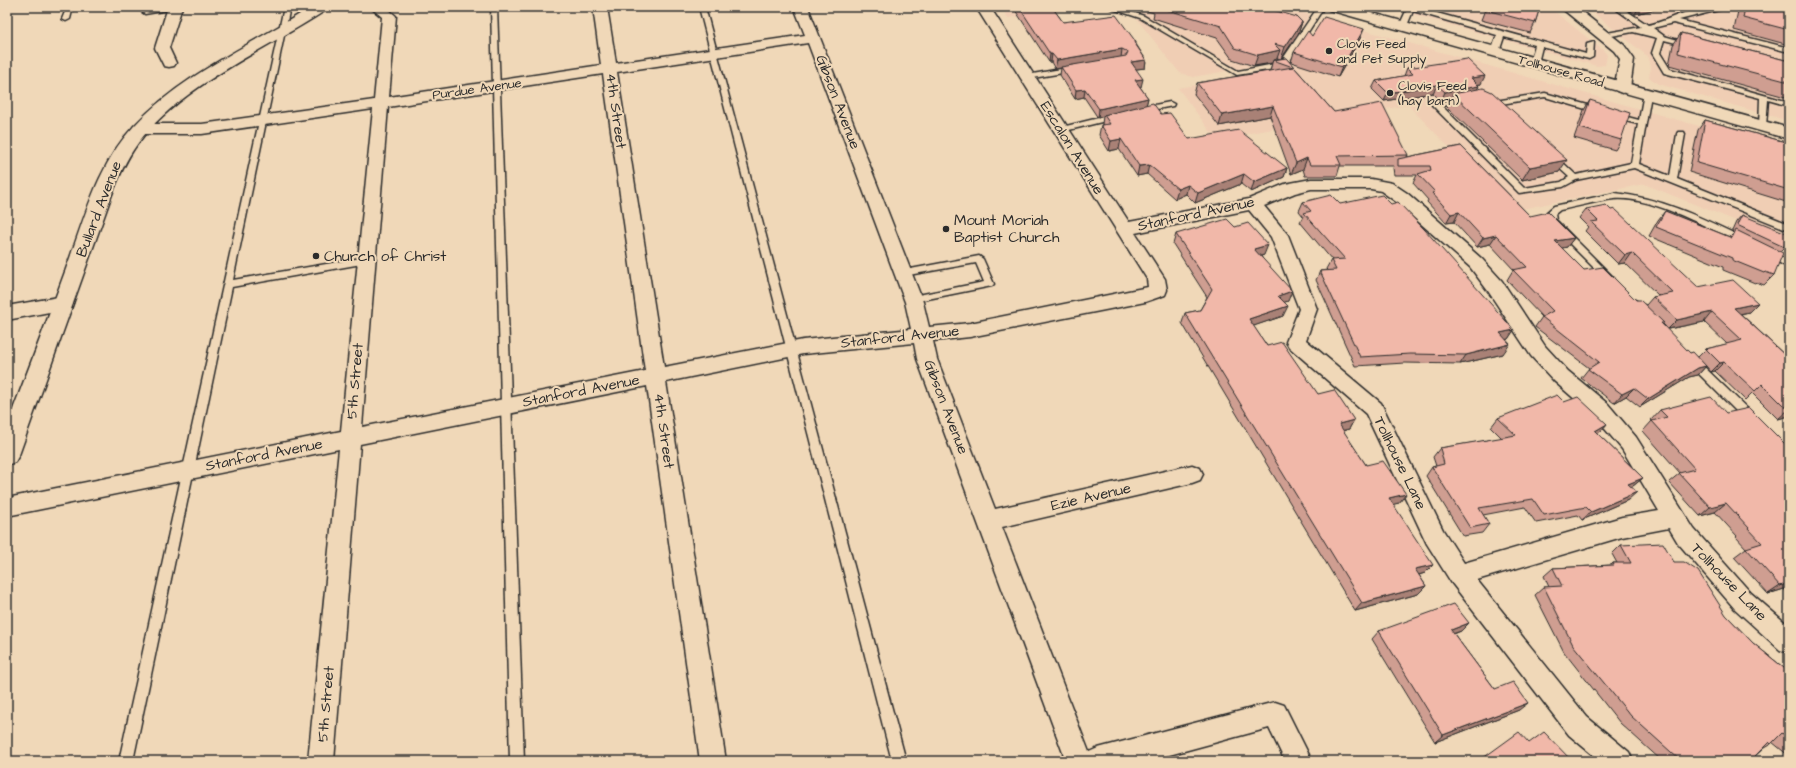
<svg xmlns="http://www.w3.org/2000/svg" width="1796" height="768" viewBox="0 0 1796 768" font-family="'Architects Daughter',sans-serif">
<rect width="100%" height="100%" fill="#f0d8b8"/>
<filter id="ink" filterUnits="userSpaceOnUse"><feTurbulence type="fractalNoise" baseFrequency=".025" numOctaves="2"/><feDisplacementMap in="SourceGraphic" scale="8" xChannelSelector="R" yChannelSelector="G"/><feConvolveMatrix kernelMatrix="1 2 1 2 8 2 1 2 1" color-interpolation-filters="sRGB"/></filter>
<g filter="url(#ink)">
<!-- built -->
<g fill="#f0ceb4">
<path d="M1001,7H1079L1008,18Z"/>
<path d="M1119,7H1284L1310,15L1279,62L1193,77L1180,73L1132,13L1135,12Z"/>
<path d="M1386,7H1549L1605,52L1607,55L1605,65L1597,66Z"/>
<path d="M1586,7H1789V121L1658,84L1649,77L1651,68L1650,62L1646,55Z"/>
<path d="M1322,18L1789,152V242L1644,184L1511,211L1408,105L1216,139L1178,88L1290,69Z"/>
</g>
<g fill="none" stroke-linecap="round" stroke-linejoin="round">
<!-- lane casing -->
<g stroke="#2b2b2b" stroke-width="3">
<g id="lane">
<path d="M67,7H73L70,19L66,21L62,19Z"/>
<path d="M143,7H149V9L177,7L174,9L145,14L142,12Z"/>
<path d="M284,7H290L233,280L367,257L371,260L367,263L232,287L133,761H119Z"/>
<path d="M491,7H497L524,761H510Z"/>
<path d="M699,7H705L906,761H892Z"/>
<path d="M1107,7H1117L1144,16L1238,71L1280,63L1318,7H1324L1286,67L1237,75L1140,18Z"/>
<path d="M1408,7H1415L1586,54L1587,44L1594,42L1593,57L1589,59L1542,47L1538,63L1534,65H1531L1530,63L1535,45L1504,37L1499,52L1492,54L1491,52L1497,35L1413,11L1406,28H1400L1399,26Z"/>
<path d="M1613,7H1621L1648,25C1659,23 1667,19 1678,15C1694,9 1714,7 1731,7L1679,20L1789,48V52L1673,23L1653,28L1664,36L1692,44L1688,46L1664,40L1660,53L1670,69L1789,102V106L1768,100L1766,126L1765,128H1759L1760,98L1664,73L1652,53L1657,38L1633,32L1601,38V34L1641,27Z"/>
<path d="M1072,67L1076,69L1075,71L1027,79L1023,77L1027,75Z"/>
<path d="M1545,93L1602,109L1603,111L1599,113L1545,97L1501,104L1503,107L1499,109L1491,103L1495,101Z"/>
<path d="M1644,93H1650L1651,95L1639,164L1670,176L1677,134L1678,132H1684L1685,134L1677,179L1789,224V230L1634,168L1576,180L1563,187L1519,193L1432,105L1436,103L1465,98V102L1442,106L1524,188L1561,182L1569,177L1549,159L1548,157L1552,154L1555,155L1576,175L1631,163L1638,124L1613,118L1612,116L1616,114L1639,120Z"/>
<path d="M1170,102L1174,104L1173,106L1142,112L1138,110L1139,108Z"/>
<path d="M1115,114L1119,116L1118,118L1061,132L1057,130L1058,128Z"/>
<path d="M1615,193C1665,199 1702,218 1746,239L1747,241L1746,243H1740C1709,228 1648,195 1614,199C1596,201 1577,207 1560,210L1555,214L1556,220L1613,277L1611,279H1605L1549,223L1546,213L1554,206Z"/>
<path d="M1768,250L1789,261V268L1765,255L1764,253L1765,251Z"/>
<path d="M979,256L983,259L994,284L992,286L913,302L910,301L908,299L913,296L984,282L976,263L903,276L898,273L900,271Z"/>
<path d="M1693,358L1696,359L1754,415L1755,418L1754,421H1746L1690,365L1688,362Z"/>
</g>
</g>
<!-- street casing -->
<g stroke="#2b2b2b" stroke-width="3">
<g id="street">
<path d="M168,7H182L169,48L176,63L174,66L169,67L164,66L155,48Z"/>
<path d="M370,7H386L396,16L389,97L601,65L593,7H607L616,63L805,35L794,7H808L923,302L929,327L970,323L1148,287L1147,279L976,7H990L1129,222L1249,199L1285,184L1311,179H1371L1392,183L1407,193L1482,259L1502,281L1545,346L1568,371L1608,404L1636,437L1694,529L1751,593L1789,626V653L1780,650L1735,609L1678,543L1669,528L1622,537L1477,580L1587,717L1629,752L1633,761H1600L1569,735L1451,582L1427,544L1366,414L1289,347L1286,342L1299,309L1271,237L1249,210L1135,233L1165,279L1167,290L1165,295L1145,302L970,337L933,341L937,359L995,509L1192,465L1200,468L1203,474L1200,480L1192,483L1002,527L1089,752L1098,748L1275,702L1284,705L1312,761H1285L1269,728L1147,761H1066L917,359L914,343L803,354L666,382L726,761H700L647,386L360,444L334,761H308L339,449L7,516V498L341,431L373,109L202,134H140L134,132L132,129L134,126L140,124H202L374,100L382,17ZM808,43L905,302L911,329L803,340L664,367L617,72ZM603,74L645,371L362,427L388,107ZM1311,189H1371L1381,191L1395,201L1470,267L1488,291L1531,356L1554,381L1594,416L1622,449L1659,511L1622,517L1464,563L1443,530L1381,403L1306,340L1317,309L1288,235L1264,206L1295,193Z"/>
<path d="M1560,7H1576L1624,45L1634,59L1630,88L1627,91L1622,93L1617,91L1614,88L1620,59L1614,51Z"/>
<path d="M64,296L71,298L73,303L71,308L7,320V306Z"/>
</g>
</g>
<!-- secondary casing -->
<g stroke="#2b2b2b" stroke-width="3">
<g id="secondary">
<path d="M311,7H329L326,10C267,49 181,85 138,143C126,159 118,178 111,197L19,455L15,462L7,465V425C27,373 47,321 66,269C84,220 98,163 135,125C184,73 252,45 311,7Z"/>
<path d="M1326,7H1351L1789,128V139L1329,10Z"/>
</g>
</g>
<!-- lane -->
<use href="#lane" fill="#f0d8b8" fill-rule="evenodd"/>
<!-- street -->
<use href="#street" fill="#f0d8b8" fill-rule="evenodd"/>
<!-- secondary -->
<use href="#secondary" fill="#f0d8b8" fill-rule="evenodd"/>
</g>
<!-- wall -->
<g fill="#cf9e91" stroke="#2b2b2b" fill-rule="evenodd">
<path d="M1013,7H1052L1063,22L1136,42V44L1146,60L1145,68L1136,69L1141,87H1140L1148,98L1146,105L1161,114L1189,139L1287,168L1284,177L1251,192L1241,184L1195,203L1186,194L1175,199L1147,174L1137,176L1119,149L1109,151L1099,135L1101,125H1103L1102,124L1103,116L1098,118L1084,97L1075,99L1060,75L1061,68L1055,69L1051,62H1049Z"/>
<path d="M1133,7H1263L1302,22L1298,34L1281,59L1277,58V60L1286,58L1334,112L1408,155L1407,157L1461,146L1530,216L1574,238L1567,247L1562,248L1584,270L1646,305L1653,297L1659,296L1625,263L1618,264L1585,231L1588,227L1579,218L1586,209L1698,287L1749,312L1741,314L1789,359V416L1778,419L1752,393L1745,400L1715,371L1711,372L1706,366L1698,375L1689,377L1640,407L1626,396L1614,403L1581,378L1589,368L1535,327L1542,317L1507,280L1513,270H1514L1490,244L1477,247L1454,222L1446,223L1427,202L1428,200L1413,183L1417,175H1394L1393,168L1394,166H1340L1337,176H1305L1303,169L1291,174L1270,116L1219,126L1194,94L1197,83L1270,71L1272,63L1254,66L1232,59L1217,38L1153,18L1154,13ZM1704,322L1727,344L1706,349L1698,357L1690,353L1662,325L1663,324L1668,329Z"/>
<path d="M1486,7H1540L1535,23L1530,33L1481,20Z"/>
<path d="M1625,7H1665L1635,14Z"/>
<path d="M1741,7H1779L1789,10V45L1734,30L1738,11Z"/>
<path d="M1681,33L1789,61V98L1669,65L1673,45Z"/>
<path d="M1312,36L1360,39L1338,77L1291,62L1294,52Z"/>
<path d="M1407,68L1481,84H1478L1477,89L1559,172L1522,180L1447,107L1451,99L1441,101L1433,93L1384,101L1372,89L1376,81L1404,76Z"/>
<path d="M1590,100L1621,140L1615,150L1574,138L1584,110Z"/>
<path d="M1705,120L1789,143V198L1786,202L1689,172L1698,130Z"/>
<path d="M1303,202L1340,204L1514,330L1508,339L1506,340L1503,354L1460,364L1405,363L1355,366L1316,280L1320,271L1327,270L1326,269L1331,260H1332L1300,222L1303,216L1299,211Z"/>
<path d="M1665,211L1730,237L1734,233L1732,231L1736,222L1742,215L1784,247L1780,251L1774,275L1764,285L1756,282L1755,283L1723,270V267L1649,236L1658,220Z"/>
<path d="M1235,227L1264,255L1261,256L1288,301L1284,302L1283,316L1253,326L1267,346L1318,394L1354,420L1349,429L1343,431L1366,465L1406,494L1399,503L1393,504L1425,573L1419,575L1426,586L1418,594L1355,611L1182,323L1185,313L1200,310L1207,297L1173,244L1176,234Z"/>
<path d="M1564,402L1607,424L1598,434L1643,478L1633,486L1632,487L1628,500L1582,520L1578,515L1536,523L1525,507L1483,515L1489,524L1482,533L1463,536L1426,476L1432,467L1436,466L1433,457L1440,448L1502,438L1491,427L1498,418Z"/>
<path d="M1660,410L1726,413L1789,448V595L1784,589L1768,594L1734,557L1746,548L1736,537L1737,536L1715,512L1700,516L1669,482L1680,473L1643,431L1652,421L1651,420Z"/>
<path d="M1621,545L1674,562L1753,643L1789,672V756L1772,742L1771,744L1764,748L1750,761H1662L1620,723L1564,652L1535,595L1544,587H1549L1544,576L1553,568L1611,565L1613,563H1617L1612,554Z"/>
<path d="M1469,623L1461,631L1454,634L1495,689L1519,710L1435,742L1372,639L1379,631Z"/>
</g>
<!-- shaded-wall -->
<g fill="#a98176" stroke="#2b2b2b">
<path d="M1639,7H1665L1635,14Z"/>
<path d="M1302,22L1298,34L1281,59L1285,47Z"/>
<path d="M1364,29L1360,39L1338,77L1342,67Z"/>
<path d="M1122,49L1121,58L1055,69L1057,60Z"/>
<path d="M1280,50L1276,61L1273,60L1272,63L1254,66L1258,55Z"/>
<path d="M1050,54H1052L1051,62H1049Z"/>
<path d="M1146,60L1145,68L1129,70L1131,62Z"/>
<path d="M1485,76L1481,84L1466,86L1471,78Z"/>
<path d="M1143,79L1141,87L1133,88L1135,80Z"/>
<path d="M1437,85L1433,93L1384,101L1388,93Z"/>
<path d="M1479,86L1475,94H1453L1451,99L1441,101L1445,92Z"/>
<path d="M1085,89L1084,97L1075,99L1076,90Z"/>
<path d="M1148,98L1146,106L1104,115L1103,116L1098,118L1099,109Z"/>
<path d="M1273,106L1270,116L1219,126L1222,115Z"/>
<path d="M1121,139L1119,149L1109,151L1111,141Z"/>
<path d="M1307,158L1303,169L1291,174L1296,163Z"/>
<path d="M1567,160L1559,172L1522,180L1530,167Z"/>
<path d="M1149,165L1147,174L1137,176L1139,166Z"/>
<path d="M1287,168L1284,177L1251,192L1254,182Z"/>
<path d="M1244,174L1241,184L1195,203L1198,193Z"/>
<path d="M1188,185L1186,194L1175,199L1178,189Z"/>
<path d="M1459,212L1454,222L1446,223L1451,214Z"/>
<path d="M1496,235L1490,244L1477,247L1483,238Z"/>
<path d="M1574,238L1567,247L1549,251L1555,241Z"/>
<path d="M1268,245L1264,255L1251,259L1254,249Z"/>
<path d="M1632,253L1625,263L1618,264L1625,255Z"/>
<path d="M1292,291L1288,301L1274,306L1278,296Z"/>
<path d="M1758,303L1749,312L1725,317L1734,308Z"/>
<path d="M1288,306L1283,316L1245,329L1249,319Z"/>
<path d="M1712,312L1704,322L1668,329L1677,320Z"/>
<path d="M1514,330L1508,339L1494,343L1500,333Z"/>
<path d="M1510,344L1503,354L1460,364L1466,355Z"/>
<path d="M1724,362L1715,371L1711,372L1720,363Z"/>
<path d="M1706,366L1698,375L1689,377L1640,407L1648,399L1698,368Z"/>
<path d="M1634,388L1626,396L1614,403L1622,394Z"/>
<path d="M1788,410H1789V416L1778,419Z"/>
<path d="M1354,420L1349,429L1333,433L1339,424Z"/>
<path d="M1607,424L1599,433L1587,440L1595,431Z"/>
<path d="M1643,478L1633,486L1619,492L1628,484Z"/>
<path d="M1637,492L1628,500L1582,520L1591,512Z"/>
<path d="M1406,494L1399,503L1383,507L1389,498Z"/>
<path d="M1726,503L1715,512L1700,516L1710,507Z"/>
<path d="M1433,565L1425,573L1408,578L1415,569Z"/>
<path d="M1789,583V586L1784,589L1768,594L1780,586Z"/>
<path d="M1426,586L1418,594L1355,611L1362,603Z"/>
<path d="M1469,623L1461,631L1444,637L1451,630Z"/>
<path d="M1528,703L1519,710L1435,742L1443,735Z"/>
</g>
<!-- building -->
<g fill="#f1b8a9" stroke="#2b2b2b">
<path d="M1019,7H1052L1063,22L1116,15L1136,42H1134L1146,60L1131,62L1143,79L1135,80L1148,98L1099,109L1085,89L1076,90L1061,67L1126,56L1128,52L1122,49L1057,60L1052,54H1050Z"/>
<path d="M1158,7H1263L1297,17L1302,22L1285,47L1274,44L1280,50L1258,55L1235,48L1221,26Z"/>
<path d="M1487,7H1540L1535,23L1486,10Z"/>
<path d="M1745,7H1779L1789,10V30L1743,18Z"/>
<path d="M1324,17L1364,29L1342,67L1294,52L1308,31L1312,36Z"/>
<path d="M1681,33L1789,61V82L1678,53Z"/>
<path d="M1286,58L1334,112L1382,103L1408,155L1337,156L1341,165H1310L1307,158L1296,163L1273,106L1222,115L1197,83L1293,67L1273,60Z"/>
<path d="M1467,59L1485,76L1471,78L1479,86L1445,92L1437,85L1388,93L1376,81L1413,74L1407,68Z"/>
<path d="M1483,88L1492,92L1567,160L1530,167L1453,94Z"/>
<path d="M1590,100L1630,113L1621,140L1580,128Z"/>
<path d="M1153,103L1161,114L1170,113L1189,139L1239,130L1287,168L1254,182L1244,174L1198,193L1188,185L1178,189L1149,165L1139,166L1121,139L1111,141L1101,125L1110,124L1104,115Z"/>
<path d="M1705,120L1789,143V190L1697,163Z"/>
<path d="M1461,146L1530,216L1548,212L1574,238L1555,241L1584,270L1603,267L1636,300H1640L1664,323H1661L1690,353L1693,352L1706,366L1698,368L1648,399L1634,388L1622,394L1588,369L1599,362L1542,317L1553,311L1513,270L1527,267L1496,235L1483,238L1459,212L1451,214L1432,193L1435,192L1418,174L1431,170L1430,166H1398V159Z"/>
<path d="M1331,195L1340,204L1382,195L1391,204L1398,202L1425,230L1514,330L1500,333L1510,344L1466,355L1410,354L1360,357L1320,271L1336,270L1331,260L1345,259L1304,213L1311,211L1303,202Z"/>
<path d="M1606,205L1611,210L1615,209L1698,287L1733,280L1758,303L1734,308L1789,359V410H1788L1762,384L1755,391L1724,362L1720,363L1706,349L1742,340L1712,312L1677,320L1653,297L1673,293L1632,253L1625,255L1591,222L1598,221L1586,209Z"/>
<path d="M1665,211L1732,238L1736,230L1783,253L1774,275L1765,272L1764,273L1732,260V258L1656,227Z"/>
<path d="M1742,215L1789,234V236L1784,247L1737,225Z"/>
<path d="M1227,219L1235,227L1248,223L1268,245L1254,249L1292,291L1278,296L1288,306L1249,319L1267,346L1282,342L1318,394L1334,390L1354,420L1339,424L1366,465L1383,461L1406,494L1389,498L1433,565L1415,569L1426,586L1362,603L1185,313L1200,310L1212,289L1176,234Z"/>
<path d="M1557,395L1564,402L1578,397L1607,424L1595,431L1643,478L1628,484L1637,492L1591,512L1586,507L1544,515L1533,499L1479,508L1489,524L1470,528L1432,467L1444,464L1440,448L1516,435L1498,418Z"/>
<path d="M1711,397L1726,413L1749,408L1789,448V583L1780,586L1746,548L1762,543L1748,528H1749L1726,503L1710,507L1679,473L1695,469L1652,421L1667,417L1660,410Z"/>
<path d="M1663,543L1674,562H1684L1698,571L1726,615L1753,643L1789,672V739L1782,733L1771,744L1769,742L1750,761H1681L1631,716L1573,645L1544,587L1562,586L1553,568L1614,565L1613,563H1631L1621,545Z"/>
<path d="M1454,604L1469,623L1451,630L1495,689L1513,682L1528,703L1443,735L1379,631Z"/>
<path d="M1519,732L1529,743L1544,732L1572,761H1479Z"/>
</g>
</g>
<!-- markers -->
<g fill="#2b2b2b" stroke="#f0d8b8" stroke-width="1.5">
<circle cx="1329" cy="51" r="4"/>
<circle cx="1390" cy="93" r="4"/>
<circle cx="946" cy="229" r="4"/>
<circle cx="316" cy="256" r="4"/>
</g>
<g text-anchor="middle" dominant-baseline="central" stroke-width="4" stroke-linejoin="round" paint-order="stroke">
<!-- far-poi labels -->
<g font-size="13" fill="#2b2b2b" stroke="#f0d8b8" text-anchor="start">
<text x="1337" y="44">Clovis Feed<tspan x="1337" dy="15">and Pet Supply</tspan></text>
<text x="1398" y="86">Clovis Feed<tspan x="1398" dy="15">(hay barn)</tspan></text>
</g>
<!-- far-street labels -->
<g font-size="13" fill="#2b2b2b" stroke="#f0d8b8">
<text transform="translate(1561 71) rotate(16)">Tollhouse Road</text>
<text transform="translate(477 89) rotate(-8)">Purdue Avenue</text>
</g>
<!-- street labels -->
<g font-size="15" fill="#2b2b2b" stroke="#f0d8b8">
<text transform="translate(838 102) rotate(69)">Gibson Avenue</text>
<text transform="translate(616 111) rotate(82)">4th Street</text>
<text transform="translate(1072 148) rotate(58)">Escalon Avenue</text>
<text transform="translate(99 209) rotate(-69)">Bullard Avenue</text>
<text transform="translate(1196 214) rotate(-12)">Stanford Avenue</text>
<text transform="translate(900 337) rotate(-6)">Stanford Avenue</text>
<text transform="translate(355 381) rotate(-85)">5th Street</text>
<text transform="translate(581 391) rotate(-11)">Stanford Avenue</text>
<text transform="translate(946 407) rotate(69)">Gibson Avenue</text>
<text transform="translate(664 431) rotate(82)">4th Street</text>
<text transform="translate(264 455) rotate(-11)">Stanford Avenue</text>
<text transform="translate(1400 463) rotate(64)">Tollhouse Lane</text>
<text transform="translate(1091 497) rotate(-13)">Ezie Avenue</text>
<text transform="translate(1729 582) rotate(46)">Tollhouse Lane</text>
<text transform="translate(326 704) rotate(-85)">5th Street</text>
</g>
<!-- poi labels -->
<g font-size="15" fill="#2b2b2b" stroke="#f0d8b8" text-anchor="start">
<text x="954" y="220">Mount Moriah<tspan x="954" dy="17">Baptist Church</tspan></text>
<text x="324" y="256">Church of Christ</text>
</g>
</g>
<!-- margin -->
<rect width="1796" height="768" fill="none" stroke="#f0d8b8" stroke-width="24"/>
<rect x="12" y="12" width="1772" height="744" fill="none" stroke="#2b2b2b" stroke-width="1.5" filter="url(#ink)"/>
</svg>
